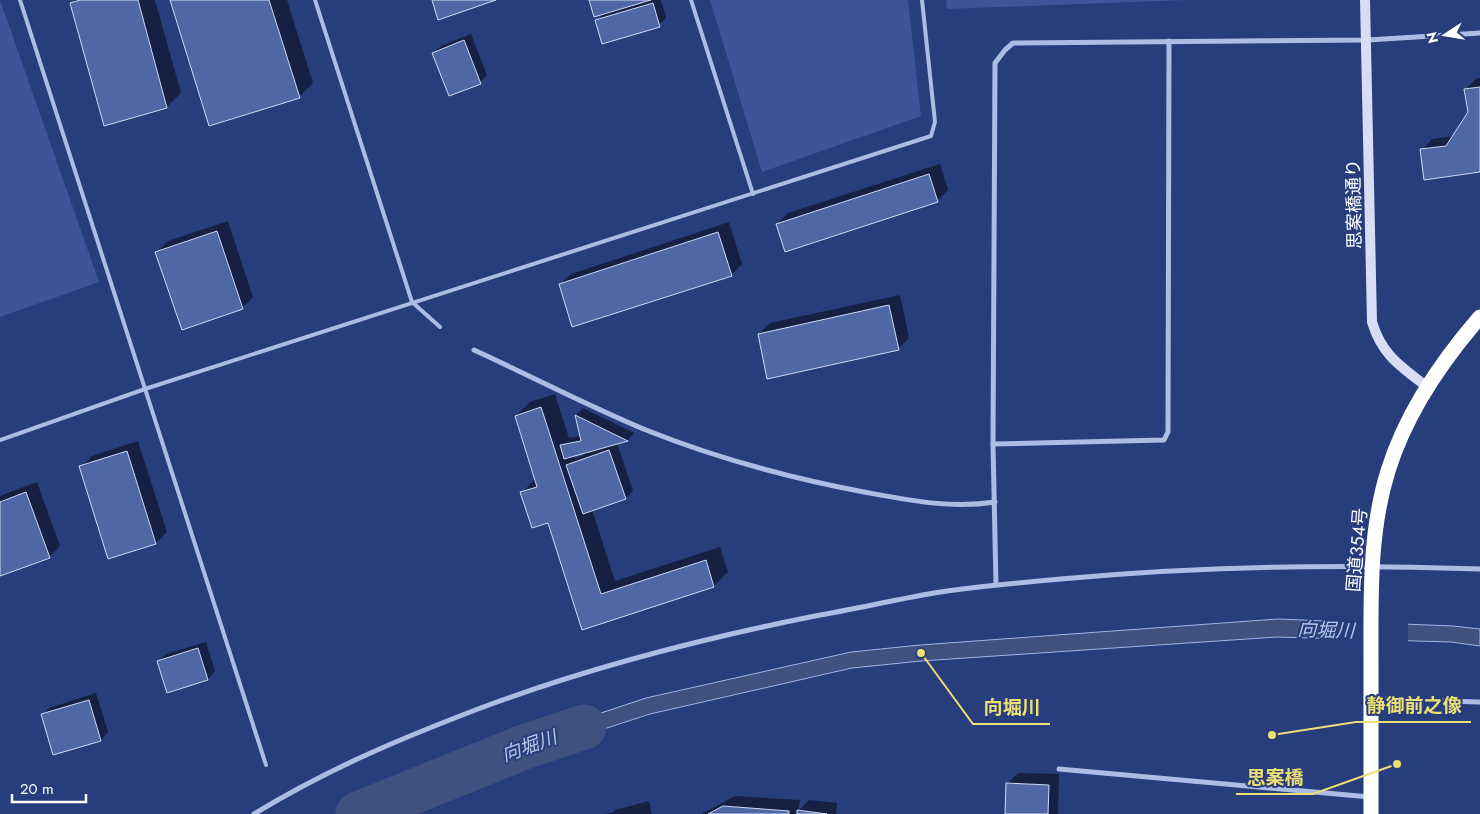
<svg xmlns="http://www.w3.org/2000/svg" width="1480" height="814" viewBox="0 0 1480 814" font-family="Jost,'Noto Sans JP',sans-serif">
<rect width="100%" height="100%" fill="#283d7c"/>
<!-- green -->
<g fill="#3c5599">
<path d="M0,0L99,282L0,317Z"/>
<path d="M710,0H908L921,116L762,172Z"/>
<path d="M946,0H1187L947,9Z"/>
</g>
<!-- water -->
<path fill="#41517f" stroke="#a1b4e4" d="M1278,619L1453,626L1480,629V646L1451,642L1277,637L921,661L852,668L650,714L527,754L523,739L646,698L851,652L920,645Z"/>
<!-- pier -->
<path fill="#283d7c" d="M1333,618L1408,621V643L1333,641Z"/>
<!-- shadow -->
<g fill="#0007" fill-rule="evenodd">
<path d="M75,0H155L181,93L167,107L72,3Z"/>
<path d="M171,0H287L313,83L299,97Z"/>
<path d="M590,0H661L666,18L659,25L597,20L604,13Z"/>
<path d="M471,34L487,75L480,83L433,53L441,46Z"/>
<path d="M1477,78H1480V171L1422,150L1432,139L1454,136L1469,113L1466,89Z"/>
<path d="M940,164L948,190L937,201L777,224L788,213Z"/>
<path d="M228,221L253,297L242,308L157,252L168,241Z"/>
<path d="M729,222L742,264L731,275L560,284L571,274Z"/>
<path d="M900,295L909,338L898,349L759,334L770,323Z"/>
<path d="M555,394L569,438L581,436L576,415L583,408L634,433L628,440L617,443L633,491L626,498L592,510L615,581L720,547L728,572L714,586L583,628L549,521L522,493L536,478L516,416L530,402ZM583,453L584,455L575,458L574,455Z"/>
<path d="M138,441L167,532L156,543L109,558L81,467L92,456Z"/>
<path d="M37,482L60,546L49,557L0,575V496Z"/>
<path d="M206,642L215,671L208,679L168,691L158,662L166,654Z"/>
<path d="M96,693L108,732L101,740L54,754L42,715L49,708Z"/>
<path d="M1018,773L1059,774L1058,814H1006L1007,784Z"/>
<path d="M735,796L800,800L798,811L809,800L837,803L836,814H701Z"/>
<path d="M649,801L652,814H602L612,813L615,810Z"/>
</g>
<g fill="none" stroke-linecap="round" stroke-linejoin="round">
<!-- river -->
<path stroke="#41517f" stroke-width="45" d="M358,814L524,747L584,727"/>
</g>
<!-- building -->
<g fill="#5067a5" stroke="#cfd9f4">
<path d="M80,0H138L167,108L104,126L70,3Z"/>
<path d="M170,0H269L300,98L209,126Z"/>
<path d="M432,0H496L438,20Z"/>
<path d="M589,0H651L594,17Z"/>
<path d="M653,3L660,27L602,44L595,20Z"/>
<path d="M464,40L481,84L449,96L432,53Z"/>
<path d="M1480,87V172L1424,180L1420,149L1446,146L1468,112L1464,89Z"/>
<path d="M929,174L938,202L785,252L776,224Z"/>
<path d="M217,231L243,309L182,330L155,252Z"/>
<path d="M718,232L732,276L572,327L559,284Z"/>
<path d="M889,305L899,350L767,379L758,334Z"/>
<path d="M541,407L601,594L706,560L714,587L582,630L548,523L532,528L520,492L537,487L515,416Z"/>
<path d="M575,415L628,441L564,459L560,445L581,441Z"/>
<path d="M609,450L626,499L583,514L566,465Z"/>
<path d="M127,451L156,544L108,559L79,466Z"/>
<path d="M26,492L50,558L0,576V502Z"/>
<path d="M198,648L208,680L167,693L157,661Z"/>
<path d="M89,700L101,741L53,755L41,714Z"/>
<path d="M1006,783L1049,785L1048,814H1005Z"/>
<path d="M723,806L789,811V814H708Z"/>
<path d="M797,810L827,814H797Z"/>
</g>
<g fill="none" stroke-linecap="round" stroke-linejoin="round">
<!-- lane -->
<g stroke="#adbce4" stroke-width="4">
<path d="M20,0L266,765"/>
<path d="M315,0L412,302L440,327"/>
<path d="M691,0L753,194"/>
<path d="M0,440L145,389L931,136L935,122L922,0"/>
</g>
<!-- street -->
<g stroke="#adbce4" stroke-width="5">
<path d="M474,350C531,376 588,406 646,430C716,458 790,478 864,492C908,500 950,509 995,502"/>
<path d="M993,444L1164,440L1168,432L1169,41"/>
<path d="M996,585L993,444L995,63L1005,50L1013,43L1368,40L1480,33"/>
<path d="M1372,699L1480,702"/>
<path d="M1059,769L1370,797"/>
<path d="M254,814C328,769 397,740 478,709C587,668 700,639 815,616C855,609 894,600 934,593C980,586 1027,582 1073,578C1209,566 1344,564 1480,569"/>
</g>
<!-- secondary -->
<path stroke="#d6ddf4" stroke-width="10" d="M1365,0L1372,322C1382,355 1400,366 1426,386"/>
<!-- highway -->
<path stroke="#fff" stroke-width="15" d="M1371,814C1371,762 1371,711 1371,659C1371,596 1369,532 1388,471C1406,413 1440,363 1480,317"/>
</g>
<g text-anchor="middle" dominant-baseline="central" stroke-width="4" stroke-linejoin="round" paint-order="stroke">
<!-- street labels -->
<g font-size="18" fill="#fff" stroke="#283d7c">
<text transform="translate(1354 204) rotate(-91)">思案橋通り</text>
<text transform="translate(1357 550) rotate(-85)">国道354号</text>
</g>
<!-- water labels -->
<g font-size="19" font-style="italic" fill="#b8c6ec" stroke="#283d7c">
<text transform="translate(1326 630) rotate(2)">向堀川</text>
<text transform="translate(529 746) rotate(-20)">向堀川</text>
</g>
</g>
<!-- callouts -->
<path fill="none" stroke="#ecdf73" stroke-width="2" d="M1272 735L1356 722H1471M921 653L973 724H1050M1397 764L1313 794H1236"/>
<g fill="#ecdf73" stroke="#283d7c" stroke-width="2">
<circle cx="1272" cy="735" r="5"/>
<circle cx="921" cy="653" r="5"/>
<circle cx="1397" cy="764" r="5"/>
</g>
<g font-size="19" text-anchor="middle" font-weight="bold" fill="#ecdf73" stroke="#283d7c" stroke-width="4" stroke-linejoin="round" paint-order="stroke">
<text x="1414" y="712">静御前之像</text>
<text x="1012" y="714">向堀川</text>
<text x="1275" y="784">思案橋</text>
</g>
<!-- north arrow -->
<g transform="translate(1445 35) rotate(258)" stroke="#283d7c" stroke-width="4" paint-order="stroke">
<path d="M0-4L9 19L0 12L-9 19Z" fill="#ffffff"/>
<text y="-8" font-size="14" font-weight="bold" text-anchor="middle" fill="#ffffff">N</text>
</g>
<!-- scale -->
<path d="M12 794v8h74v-8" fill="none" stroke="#ffffff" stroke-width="2.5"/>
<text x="20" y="794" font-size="15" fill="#ffffff" stroke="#283d7c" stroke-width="4" paint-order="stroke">20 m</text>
</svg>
